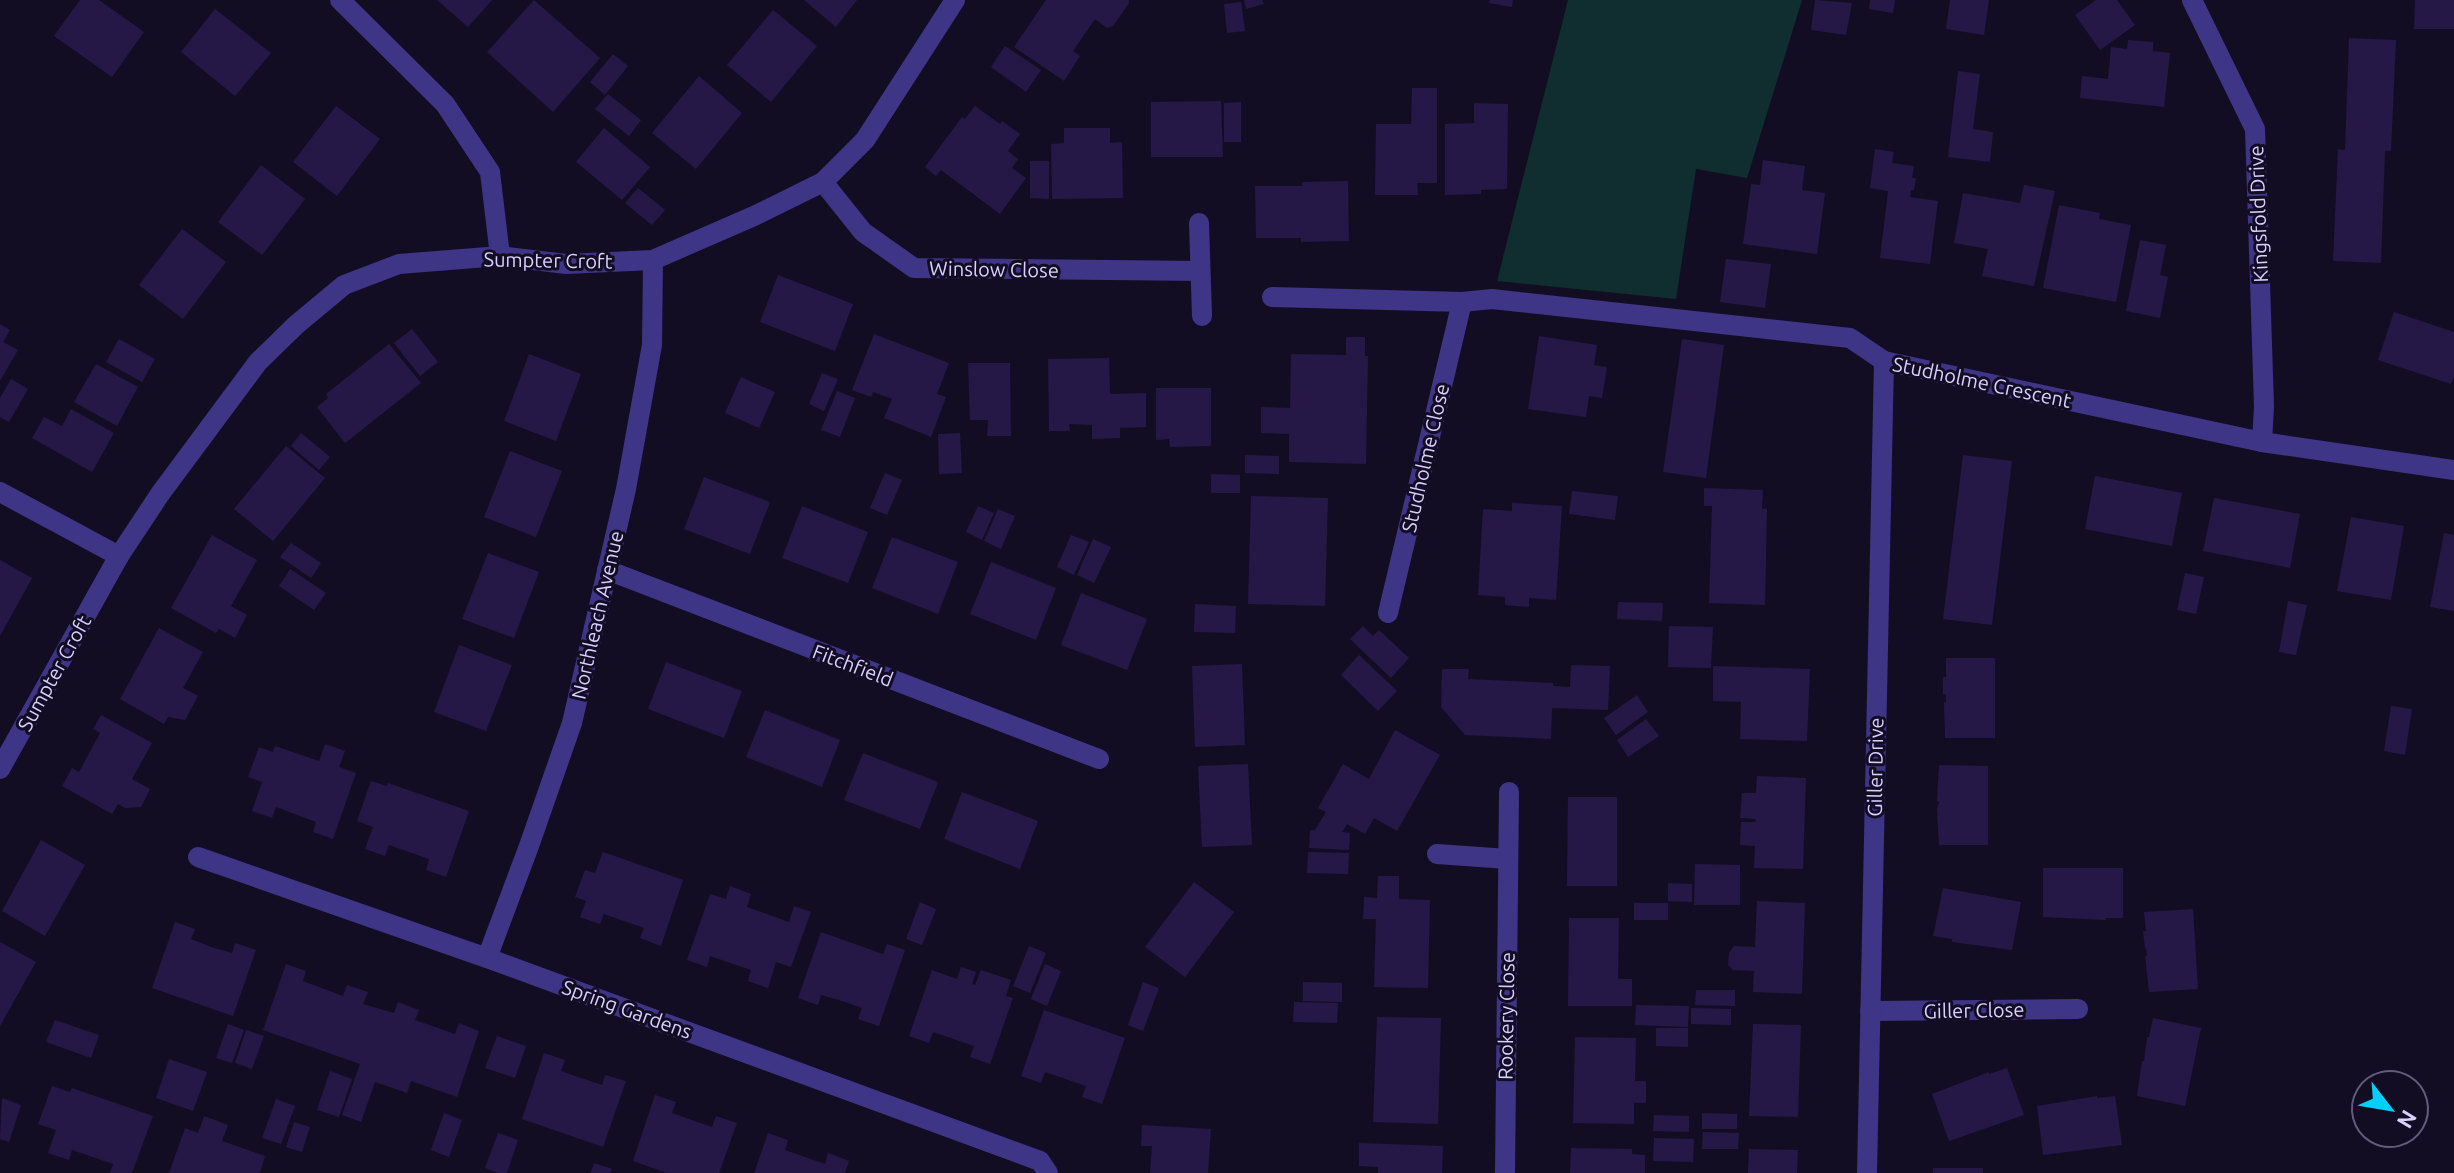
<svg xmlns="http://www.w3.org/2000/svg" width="2454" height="1173" viewBox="0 0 2454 1173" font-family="Ubuntu,sans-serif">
<rect width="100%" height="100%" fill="#130d24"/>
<!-- green -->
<path fill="#102e2f" d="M1568,0H1802L1747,178L1696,169L1676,299L1497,281Z"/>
<!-- building -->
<g fill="#251846">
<path d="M80,0H99L144,32L112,77L54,36Z"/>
<path d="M437,0H492L468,27Z"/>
<path d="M534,0L600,58L553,112L487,52Z"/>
<path d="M804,0H857L836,27Z"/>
<path d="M1046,0H1129V3L1113,26L1107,28L1095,19L1073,51L1080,56L1064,81L1014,47Z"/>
<path d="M1244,0H1262L1264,4L1246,9Z"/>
<path d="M1490,0H1513L1512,7L1489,3Z"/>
<path d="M1815,0L1852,3L1846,35L1811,30Z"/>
<path d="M1870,0H1895L1893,13L1869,9Z"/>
<path d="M1950,0H1989L1984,35L1946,29Z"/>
<path d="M2096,0H2117L2135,25L2100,50L2075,15Z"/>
<path d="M2415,0H2454V29H2414Z"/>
<path d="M1241,2L1245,31L1227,33L1224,4Z"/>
<path d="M215,9L271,53L235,96L181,52Z"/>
<path d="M773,10L817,46L771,102L727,65Z"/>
<path d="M2349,38L2396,40L2391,151H2385L2381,263L2333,261L2338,149L2345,150Z"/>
<path d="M2128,40L2153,42V51L2170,53L2164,107L2080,98L2082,76L2108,79L2111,47L2127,49Z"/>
<path d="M1005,46L1041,70L1026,92L991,67Z"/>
<path d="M613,54L628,66L605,95L590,82Z"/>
<path d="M1958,71L1980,74L1973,129L1993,132L1990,162L1948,157Z"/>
<path d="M699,76L742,113L696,169L652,133Z"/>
<path d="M1412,88H1437V183H1417L1418,195H1375L1376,124H1411Z"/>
<path d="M608,94L641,120L629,136L595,109Z"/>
<path d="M1221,101L1223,157H1151V102Z"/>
<path d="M1241,102V142H1224V103Z"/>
<path d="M1474,103L1508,104L1507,189L1481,190V194L1445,195V124L1474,123Z"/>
<path d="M336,106L380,139L337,196L293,162Z"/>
<path d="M975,106L1000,124L1002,121L1020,134L1008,151L1018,159L1012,168L1026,178L1000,214L941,170L936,176L925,167L962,117L965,119Z"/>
<path d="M604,128L650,167L622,200L576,162Z"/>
<path d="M1064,128H1110V143L1122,142L1123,198L1052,199L1051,144L1064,143Z"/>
<path d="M1875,149L1894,152L1892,163L1914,166L1912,178H1916L1914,190H1911L1910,197L1938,201L1930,264L1880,258L1888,191L1870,188Z"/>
<path d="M1763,160L1805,166L1802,190L1825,193L1817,254L1743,244L1751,184L1760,185Z"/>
<path d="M1030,161H1049V199L1030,198Z"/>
<path d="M261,165L305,199L262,255L218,222Z"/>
<path d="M1348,181L1349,241L1301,242V238H1256L1255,186H1302V182Z"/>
<path d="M2024,185L2055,191L2034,286L1982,276L1988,249L1954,243L1963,193L2020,203Z"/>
<path d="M638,188L665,210L652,225L625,203Z"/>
<path d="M2059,205L2100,213L2099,219L2131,225L2116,302L2043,288Z"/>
<path d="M182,229L226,262L183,319L139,285Z"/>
<path d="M2140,240L2166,245L2160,275L2168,277L2160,318L2126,311Z"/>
<path d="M1726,259L1771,264L1765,308L1720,302Z"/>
<path d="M778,275L853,304L835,351L760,322Z"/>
<path d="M2394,312L2454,332V377L2451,384L2378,360Z"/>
<path d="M0,324L10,330L3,342L18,350L0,381Z"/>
<path d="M412,329L438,362L420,376L394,343Z"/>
<path d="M874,334L949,363L937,394L946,397L931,437L884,418L892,399L873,392L871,397L852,390Z"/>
<path d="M1539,336L1597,345L1594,365L1607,367L1602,398L1589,396L1586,417L1528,409Z"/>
<path d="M1346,337H1365V356H1368L1366,464L1289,462V434L1261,433V407L1290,408L1291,354L1346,355Z"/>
<path d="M119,339L155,359L142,382L106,362Z"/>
<path d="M1682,339L1724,345L1706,478L1663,472Z"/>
<path d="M389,344L421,383L345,443L317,407L328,398L326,394Z"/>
<path d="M529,354L581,374L556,441L504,421Z"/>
<path d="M1109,358L1110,394L1146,393V427L1120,428V438L1092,439V425L1069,424L1070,431H1049L1048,359Z"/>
<path d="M968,363H1010L1011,436H987L988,420H970Z"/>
<path d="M96,364L138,387L117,426L74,402Z"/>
<path d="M822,373L838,379L824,411L809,404Z"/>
<path d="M741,377L775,392L759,428L725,413Z"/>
<path d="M11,379L28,389L9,422L0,417V398Z"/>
<path d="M1156,388H1211V446L1170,447L1169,439L1156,440Z"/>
<path d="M837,391L855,398L840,437L821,430Z"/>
<path d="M71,409L114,433L92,472L32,438L44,417L62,426Z"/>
<path d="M301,433L330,457L319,470L291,446Z"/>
<path d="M960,433L962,473L939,474L938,434Z"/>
<path d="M286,446L325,478L273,541L234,509Z"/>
<path d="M510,451L562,471L536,537L484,517Z"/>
<path d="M1245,455L1279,456V474L1245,473Z"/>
<path d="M1963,455L2012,461L1992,625L1943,619Z"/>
<path d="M885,473L902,480L887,515L870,508Z"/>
<path d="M1211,474L1240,475V493H1211Z"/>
<path d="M2095,476L2182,493L2172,546L2085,529Z"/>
<path d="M704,477L770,502L750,554L684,529Z"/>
<path d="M1704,488L1763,490L1762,509H1767L1765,605L1709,603L1712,506H1704Z"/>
<path d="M1572,491L1618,496L1615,520L1569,514Z"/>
<path d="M1251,496L1328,498L1325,606L1248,604Z"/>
<path d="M2214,498L2300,514L2290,568L2203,551Z"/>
<path d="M1512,503L1562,506L1556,600L1529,598V607L1505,605V597L1478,595L1483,509L1512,511Z"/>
<path d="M802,506L868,532L848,583L782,558Z"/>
<path d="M978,506L994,513L982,540L966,532Z"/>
<path d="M998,509L1015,516L1001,549L984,541Z"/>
<path d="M2351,517L2404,526L2391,600L2337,591Z"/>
<path d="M2444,533L2454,535V611L2430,607Z"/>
<path d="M212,535L257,560L231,606L247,615L235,638L219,629L216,633L171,608Z"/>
<path d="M1071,535L1089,542L1074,575L1057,567Z"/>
<path d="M892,537L958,562L938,614L872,588Z"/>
<path d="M1093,539L1111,547L1094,583L1077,575Z"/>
<path d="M291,543L321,563L311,578L280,557Z"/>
<path d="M488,553L539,572L514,638L462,619Z"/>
<path d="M0,560L32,578L0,636Z"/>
<path d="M991,562L1056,588L1036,640L970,614Z"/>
<path d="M290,569L326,593L314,610L279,586Z"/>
<path d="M2185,573L2204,577L2196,614L2177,610Z"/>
<path d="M1081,593L1147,619L1127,670L1061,645Z"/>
<path d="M2288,601L2307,605L2296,655L2279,652Z"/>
<path d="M1618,602L1663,603L1662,621L1617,619Z"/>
<path d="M1195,604L1236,606L1235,633L1194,632Z"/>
<path d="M1363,626L1373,636L1379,630L1409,658L1391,678L1350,639Z"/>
<path d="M1669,626L1713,627L1711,668L1668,667Z"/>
<path d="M159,628L203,652L183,688L198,696L185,720L168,717L164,724L120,699Z"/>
<path d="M459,645L512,665L486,731L434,712Z"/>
<path d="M1359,655L1397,691L1378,711L1341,675Z"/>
<path d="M1946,658H1995V738H1945L1944,702H1946V694H1943V677H1946Z"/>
<path d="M666,662L742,691L724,738L648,709Z"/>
<path d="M1242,664L1245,745L1195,747L1192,666Z"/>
<path d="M1571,665L1610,666L1608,710L1552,708L1551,739L1465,735L1441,707L1442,669H1469L1468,679L1553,683V686L1570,687Z"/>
<path d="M1713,666L1810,669L1807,741L1740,739L1741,702L1713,701Z"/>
<path d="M1637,695L1648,712L1616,735L1604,718Z"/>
<path d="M2391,706L2412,709L2405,755L2384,751Z"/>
<path d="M765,710L840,740L822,787L746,757Z"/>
<path d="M101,715L152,743L132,779L150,789L141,807L125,808L118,804L112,814L62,786L72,768L79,772L100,733L93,729Z"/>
<path d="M1646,719L1659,736L1628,757L1617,740Z"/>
<path d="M1395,730L1440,755L1397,831L1374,818L1365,834L1347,824L1342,832L1350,833L1349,850L1309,848L1310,830H1315L1326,812L1318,808L1343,764L1369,779Z"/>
<path d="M325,744L345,751L339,767L356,773L333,839L313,832L316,822L276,807L272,818L252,811L262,782L248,777L259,747L273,752L275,746L319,761Z"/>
<path d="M863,753L938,782L920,829L844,800Z"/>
<path d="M1248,764L1252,845L1202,847L1198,766Z"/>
<path d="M1939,765L1988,766V845H1939L1937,809L1939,802L1937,801Z"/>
<path d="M1757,776L1806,778L1803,869L1754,868L1755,846L1740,845L1741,822H1756L1755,819L1740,818L1742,793H1756Z"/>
<path d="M371,781L387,786L388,783L469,811L446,877L426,870L429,859L389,845L385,856L365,849L373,827L357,821Z"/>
<path d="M962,792L1038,821L1020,869L944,839Z"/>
<path d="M1568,797H1617V886H1567Z"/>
<path d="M41,840L85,865L45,936L2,911Z"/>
<path d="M603,852L683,880L661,946L640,938L644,928L604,914L600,924L580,917L586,901L575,897L585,870L595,873Z"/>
<path d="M1308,852L1349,853L1348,874L1307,873Z"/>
<path d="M1695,864L1740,865V905H1694Z"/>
<path d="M2043,868H2123V918H2106L2105,920L2043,917Z"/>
<path d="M1378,876H1399V899L1430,900L1428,988L1374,987L1376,919H1363L1364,897L1377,898Z"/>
<path d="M1194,882L1234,912L1185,977L1145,947Z"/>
<path d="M1668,883L1692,884V902L1668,901Z"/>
<path d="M730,886L751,894L747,907L789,922L794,906L811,912L791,967L776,962L768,988L748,981L751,970L710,956L707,967L687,960L710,894L726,899Z"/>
<path d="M1943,888L2021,902L2012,950L1952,942V939L1933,936Z"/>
<path d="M1757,901L1805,903L1802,994L1753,992L1754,971L1733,970L1728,965L1729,953L1734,946L1755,947Z"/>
<path d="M920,902L936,909L922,945L906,939Z"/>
<rect x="1634" y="903" width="34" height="17"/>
<path d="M2193,909L2198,989L2149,992L2145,956H2147L2146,948L2145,949L2143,931H2146L2144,912Z"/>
<path d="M1569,918H1619L1618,979H1632V1006H1568Z"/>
<path d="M175,922L195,929L191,939L211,947L232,953L235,943L256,950L233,1016L152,988Z"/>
<path d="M821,932L883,954L887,944L905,950L879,1026L858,1019L862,1008L842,1001L821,995L818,1005L798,998Z"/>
<path d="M0,942L36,962L0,1026Z"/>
<path d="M1029,946L1046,953L1030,993L1013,986Z"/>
<path d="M286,964L306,971L303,981L343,996L347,985L368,992L363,1004L394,1013L398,1002L419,1010L415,1020L455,1034L459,1023L479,1031L457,1097L411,1081L407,1093L375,1082L361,1122L342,1115L360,1064L263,1030Z"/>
<path d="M1045,964L1061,971L1047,1006L1031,999Z"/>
<path d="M961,967L976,972L972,984L975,985L981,970L1011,980L1006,996L1013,998L990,1064L970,1057L974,1046L933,1032L929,1043L909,1036L932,970L957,979Z"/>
<path d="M1143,982L1159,988L1143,1031L1128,1025Z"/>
<path d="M1303,982L1342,983V1002L1303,1001Z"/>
<path d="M1696,990H1735V1006L1695,1005Z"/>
<path d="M1294,1002L1338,1003L1337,1023L1293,1022Z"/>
<path d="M1636,1005L1689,1006L1688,1027L1635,1025Z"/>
<path d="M1691,1008L1731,1009V1025L1691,1024Z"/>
<path d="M1044,1010L1125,1038L1102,1104L1082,1097L1086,1086L1045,1072L1041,1083L1021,1076Z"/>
<path d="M1377,1017L1441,1018L1438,1124L1373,1122Z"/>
<path d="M2153,1018L2201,1028L2185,1106L2137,1096L2142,1061H2144L2147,1037H2149Z"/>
<path d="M55,1020L99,1035L91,1058L46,1042Z"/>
<path d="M228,1024L244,1030L232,1063L216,1058Z"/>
<path d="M1753,1024L1801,1025L1798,1117L1749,1116Z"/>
<path d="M1656,1028H1688V1047L1656,1046Z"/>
<path d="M246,1030L264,1036L252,1069L235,1063Z"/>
<path d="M497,1036L526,1046L515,1078L485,1068Z"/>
<path d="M1575,1037L1636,1038L1635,1081H1646V1103H1634V1124L1573,1123Z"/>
<path d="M544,1053L565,1060L561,1071L581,1078L602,1085L605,1075L626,1081L603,1147L522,1119Z"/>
<path d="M169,1059L207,1072L193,1111L156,1098Z"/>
<path d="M2007,1068L2024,1115L1949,1141L1932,1094L1989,1072V1074Z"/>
<path d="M330,1071L352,1079L339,1117L317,1110Z"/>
<path d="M52,1086L70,1092L72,1088L153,1116L132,1173H110L113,1164L72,1150L69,1160L48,1153L56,1130L38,1124Z"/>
<path d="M655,1095L676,1102L672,1113L712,1127L716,1116L737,1123L719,1173H667L633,1161Z"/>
<path d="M2097,1096V1098L2115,1096L2122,1145L2043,1155L2037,1106Z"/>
<path d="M2,1098L21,1105L9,1142L0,1139Z"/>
<path d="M276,1099L295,1106L281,1144L262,1138Z"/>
<path d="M444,1113L462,1120L449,1157L431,1150Z"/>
<path d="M1702,1113L1737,1114V1129H1702Z"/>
<path d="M1654,1115L1689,1116V1132L1653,1131Z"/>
<path d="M204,1116L228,1125L222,1141L265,1156L260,1173H169L185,1128L198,1133Z"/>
<path d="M294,1122L310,1127L302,1152L286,1147Z"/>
<path d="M1142,1125L1211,1129L1208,1173H1150L1152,1146H1141Z"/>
<path d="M1703,1132L1739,1133L1738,1149H1702Z"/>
<path d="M498,1133L518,1140L507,1173H498L485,1168Z"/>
<path d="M768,1133L788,1140L785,1150L825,1164L828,1153L849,1161L845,1173H754Z"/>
<path d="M1654,1138L1694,1139L1693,1162L1653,1161Z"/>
<path d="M1359,1143L1443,1146L1442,1173H1378V1167L1359,1166Z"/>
<path d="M1571,1148L1632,1149V1154L1645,1155V1173H1570Z"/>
<path d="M1749,1149L1798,1150L1797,1173H1748Z"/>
<path d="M594,1163L612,1169L610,1173H591Z"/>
<rect x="1933" y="1168" width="50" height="5"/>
</g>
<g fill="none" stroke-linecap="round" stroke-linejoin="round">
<!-- minor -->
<g stroke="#3e3586" stroke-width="20">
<path d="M340,0L445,104L490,172L500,256"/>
<path d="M2192,0L2255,129L2264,406L2262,442"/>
<path d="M823,182L863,232L914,268L1200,271"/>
<path d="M1199,223L1202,316"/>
<path d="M1272,297L1462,302L1492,299L1850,338L1884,361L2262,442L2454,470"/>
<path d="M0,492L119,556"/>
<path d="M607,570L1099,759"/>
<path d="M1388,613L1462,302"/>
<path d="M0,769L119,556L160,494L258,362L296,325L344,285L399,264L500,256L566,264L653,260L754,216L823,182L865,140L955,0"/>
<path d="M1437,854L1508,859"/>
<path d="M198,857L487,958L1040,1161L1048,1173"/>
<path d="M487,958L529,846L572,723L626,489L652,345L653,260"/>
<path d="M1870,1011L2078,1009"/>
<path d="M1505,1173L1509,792"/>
<path d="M1867,1173L1884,361"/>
</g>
</g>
<g text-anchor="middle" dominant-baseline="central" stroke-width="6" stroke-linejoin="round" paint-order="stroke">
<!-- street labels -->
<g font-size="20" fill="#d9d0ff" stroke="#130d24">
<text transform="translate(2258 214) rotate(-92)">Kingsfold Drive</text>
<text transform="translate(548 260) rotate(1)">Sumpter Croft</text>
<text transform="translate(994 269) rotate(1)">Winslow Close</text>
<text transform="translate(1982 382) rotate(12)">Studholme Crescent</text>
<text transform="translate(1425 458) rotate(-77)">Studholme Close</text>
<text transform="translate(597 615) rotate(-77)">Northleach Avenue</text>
<text transform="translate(853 665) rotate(21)">Fitchfield</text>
<text transform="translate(54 673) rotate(-61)">Sumpter Croft</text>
<text transform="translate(1875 767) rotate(-89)">Giller Drive</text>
<text transform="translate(627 1009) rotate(20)">Spring Gardens</text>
<text transform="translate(1974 1010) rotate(-1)">Giller Close</text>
<text transform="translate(1506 1016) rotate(-89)">Rookery Close</text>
</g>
</g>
<!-- north arrow -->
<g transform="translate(2390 1109) rotate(121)"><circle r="38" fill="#130d24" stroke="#625b7c" stroke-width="2"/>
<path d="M0-6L14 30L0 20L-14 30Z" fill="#00d0fb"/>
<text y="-12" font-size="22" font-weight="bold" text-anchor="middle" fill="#d9d0ff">N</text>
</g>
</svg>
